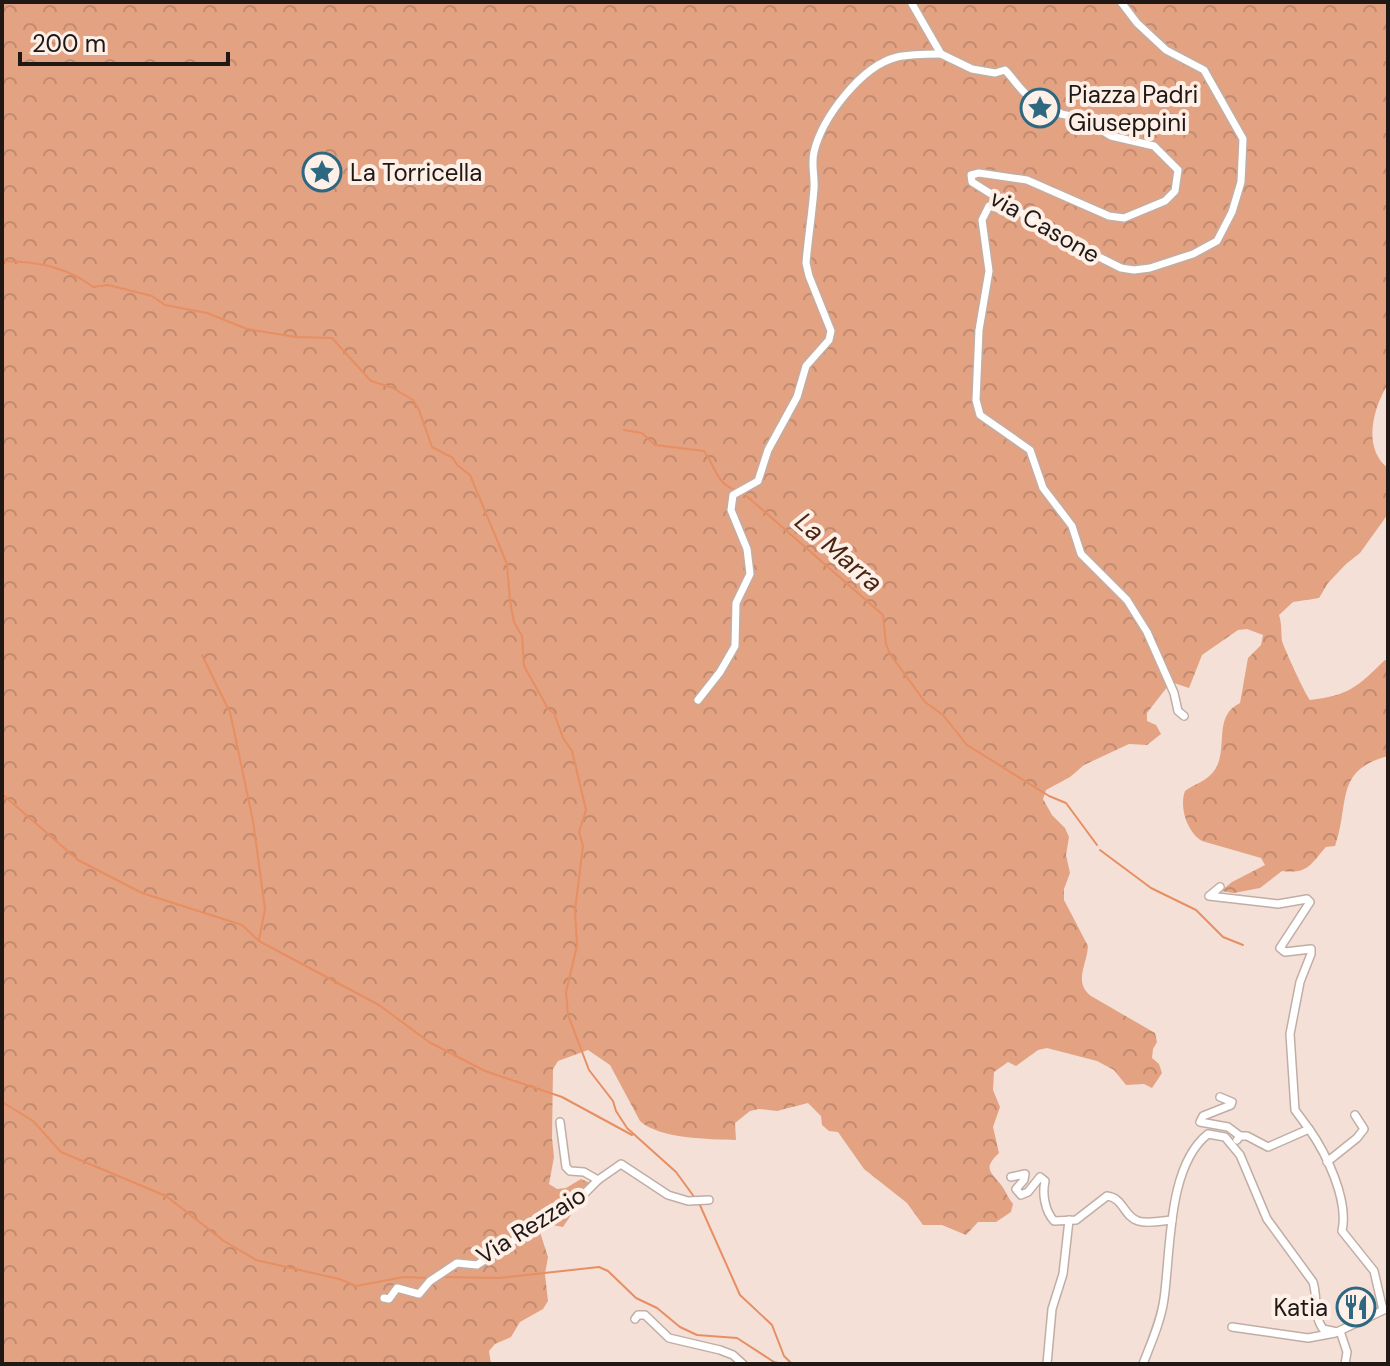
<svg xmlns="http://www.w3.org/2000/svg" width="1390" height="1366" viewBox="0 0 1390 1366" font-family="'DM Sans',sans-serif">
<defs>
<pattern id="forest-crowns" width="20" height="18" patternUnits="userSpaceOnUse" patternTransform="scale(2)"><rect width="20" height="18" fill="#e3a282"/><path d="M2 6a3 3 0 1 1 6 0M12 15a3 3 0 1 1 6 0" fill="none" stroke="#c28b6f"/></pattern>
</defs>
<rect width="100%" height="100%" fill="#f4e0d7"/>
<!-- forest -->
<path fill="url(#forest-crowns)" d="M2,2H1388V384C1373,408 1362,448 1388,468V514L1360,553L1346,564L1328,583L1319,598L1293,602L1279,615C1282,624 1281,633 1282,641C1284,648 1306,696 1310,700C1350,695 1357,687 1385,660L1388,661V756C1334,770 1350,803 1335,846L1326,847C1310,865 1308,874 1282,871L1260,888L1234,893L1221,891L1232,882L1265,865L1261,858L1202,841C1187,832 1179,807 1185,791C1196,783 1208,781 1216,768C1228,746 1213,716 1240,703L1248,658L1261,645L1263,635L1247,629L1238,630L1202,655L1189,688L1171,682L1147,713V721L1156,725L1161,734L1147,745L1129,744L1084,765L1070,777L1046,790L1043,799L1052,815L1065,828L1069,837L1066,855L1070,873L1064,889V900L1088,946C1087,965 1073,982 1091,996L1155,1033L1157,1042L1153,1049L1152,1058L1159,1064L1162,1073L1152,1088L1144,1084L1126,1085L1114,1070L1097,1061L1047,1048L1038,1050L1016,1066L1008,1062L994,1072L993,1090L1000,1107L993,1127L999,1153C982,1169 991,1172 1002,1186C1006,1192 1008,1198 1013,1204L1011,1212L996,1222H978L966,1235L942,1225H923L907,1203L864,1169L838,1132L829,1131L822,1125L821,1116L808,1103L777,1111L759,1109L750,1111L735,1123L736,1140C710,1139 659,1139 640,1121L610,1065L588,1050L558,1061L553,1069L552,1138L554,1157L549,1184L557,1189L566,1188L581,1179L590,1183L588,1202L573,1212L563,1227L547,1224L539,1229L548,1257L545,1274L548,1301L543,1309L520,1322L511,1337L495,1344L489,1351L491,1364H2Z"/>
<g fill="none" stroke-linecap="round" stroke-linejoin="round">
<!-- stream -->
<g stroke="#e78f63" stroke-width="2">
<path d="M2,261C34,261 68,267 93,287L108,285L152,296L165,305L207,313L247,329L296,337L332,338L371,381L393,388L413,400L419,410L432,447L453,458L457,465L470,475L507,564L510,601L514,622L522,636L524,666L548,709L554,713L563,738L572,751L586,810L579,832L583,846L575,910L577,946L566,992L568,1015L589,1070L613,1101L616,1111L627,1128L676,1172L695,1198"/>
<path d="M624,430L642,433L655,445L704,451C715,466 717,485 736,490"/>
<path d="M742,492L883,615L886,644L890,654L925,702L943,715L967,745L1049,796L1066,803L1097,845"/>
<path d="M202,655L230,712L253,821L265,909L259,940"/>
<path d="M2,794L78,860L142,893L242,925L259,941L379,1005L429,1042L485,1071L562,1097L632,1135"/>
<path d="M1100,850L1151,888L1196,910L1223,937L1243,945"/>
<path d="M2,1102L33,1121L61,1152L166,1196L224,1241L256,1260L339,1279L356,1286L404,1277L428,1278"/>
<path d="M699,1203L740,1295L772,1325L784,1356L792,1364"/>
<path d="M442,1277L499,1278L599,1267L608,1271L636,1298L657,1308L680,1327L697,1335L737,1338L774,1362L782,1364"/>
</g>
<!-- minor casing -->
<g stroke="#c0aea5" stroke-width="10">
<g id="minor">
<path d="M911,2L941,54L972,69L995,73L1005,70C1018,83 1027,104 1048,103L1061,114L1081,118L1111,136L1154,146L1178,170L1175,191L1165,201L1124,218L1109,216L1027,180L979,173L971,175L972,182L1061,238L1121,268L1134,270L1150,268L1193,254L1217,241L1232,212L1241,182L1243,139L1204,70L1166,50L1137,23L1121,2"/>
<path d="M1014,214L989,206L982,220L989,271L979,330L976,400L980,415L1030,450L1043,488L1072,526L1081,554L1127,600L1147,632L1174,693L1178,711L1184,716"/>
<path d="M698,700L720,672L735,646L736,603L750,574L747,549L731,510L733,495L758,481L768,450L797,397L806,366L829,340L831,331L809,276L806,263C808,239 812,214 814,189C815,177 811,164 814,152C822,118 861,66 897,57C911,54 926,54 941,54"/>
<path d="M1220,887L1209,896L1278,904L1307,899L1310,902L1280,948L1285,952L1311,949V954L1300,982L1290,1034L1295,1110L1309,1129"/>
<path d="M1220,1097L1232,1102L1231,1105L1203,1116L1200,1122L1228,1127L1240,1136L1237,1140"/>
<path d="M560,1122L566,1167L570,1171L584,1172L598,1180L621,1164L668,1195L688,1201L709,1200"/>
<path d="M1240,1136H1247L1268,1147L1309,1129C1326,1153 1349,1200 1342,1231L1374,1271L1383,1310"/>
<path d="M1327,1162L1357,1138L1364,1129L1355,1115"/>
<path d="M1011,1177L1025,1174L1024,1180L1016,1189L1021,1195L1028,1192L1040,1177L1045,1181C1042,1194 1045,1211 1054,1221L1076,1220L1107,1196C1124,1198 1123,1216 1138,1221C1148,1224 1162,1221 1172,1220"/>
<path d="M384,1298L389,1299L397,1288L419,1294L430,1281L457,1263L477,1265L519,1237L540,1216L583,1195L598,1180"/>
<path d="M635,1319L638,1315H645L669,1338L720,1350L733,1355L743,1364"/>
<path d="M1232,1327L1308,1338L1335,1333"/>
<path d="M1340,1331L1347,1352L1345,1364"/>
<path d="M1047,1364L1052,1309L1063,1274L1069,1220"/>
<path d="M1143,1364C1151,1343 1161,1321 1164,1299C1171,1251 1167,1166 1208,1134L1225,1137L1240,1155L1267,1219L1313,1282C1318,1298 1313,1315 1323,1329L1337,1332L1388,1308"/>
</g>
</g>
<!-- minor -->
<use href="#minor" stroke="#fff" stroke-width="7"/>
</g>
<!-- icons -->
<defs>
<g id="sight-ring" transform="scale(2)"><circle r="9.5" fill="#feefe7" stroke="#2d6880" stroke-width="1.5"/><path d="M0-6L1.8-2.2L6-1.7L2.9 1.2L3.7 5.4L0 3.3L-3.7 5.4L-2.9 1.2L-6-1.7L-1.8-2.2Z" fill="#2d6880"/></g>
<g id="restaurant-ring" transform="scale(2)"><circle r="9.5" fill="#feefe7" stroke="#2d6880" stroke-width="1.5"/><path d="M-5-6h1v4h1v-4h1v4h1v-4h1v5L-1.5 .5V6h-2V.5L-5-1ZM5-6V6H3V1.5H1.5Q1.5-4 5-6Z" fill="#2d6880"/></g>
</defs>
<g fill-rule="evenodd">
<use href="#sight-ring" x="1040" y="108"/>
<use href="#sight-ring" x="322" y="172"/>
<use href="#restaurant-ring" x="1356" y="1307"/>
</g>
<g text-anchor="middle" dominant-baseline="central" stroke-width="8" stroke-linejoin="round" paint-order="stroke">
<!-- poi labels -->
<g font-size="24" fill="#1f1815" stroke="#feefe7" text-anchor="start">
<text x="1068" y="94">Piazza Padri<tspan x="1068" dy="28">Giuseppini</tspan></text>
<text x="350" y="172">La Torricella</text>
<text x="1328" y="1307" text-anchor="end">Katia</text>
</g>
<!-- street labels -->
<g font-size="24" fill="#1f1815" stroke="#feefe7">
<text transform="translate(1045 226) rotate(30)">via Casone</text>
<text transform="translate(531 1225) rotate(-32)">Via Rezzaio</text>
</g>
<!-- water labels -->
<g font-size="26" font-style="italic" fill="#482512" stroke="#feefe7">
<text transform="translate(839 552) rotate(41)">La Marra</text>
</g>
</g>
<!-- border -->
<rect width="1390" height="1366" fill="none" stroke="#1f1815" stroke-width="8"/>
<!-- scale -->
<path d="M20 52v12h208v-12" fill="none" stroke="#1f1815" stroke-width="4"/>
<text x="32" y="52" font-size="24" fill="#1f1815" stroke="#feefe7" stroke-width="6" paint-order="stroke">200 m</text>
</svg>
